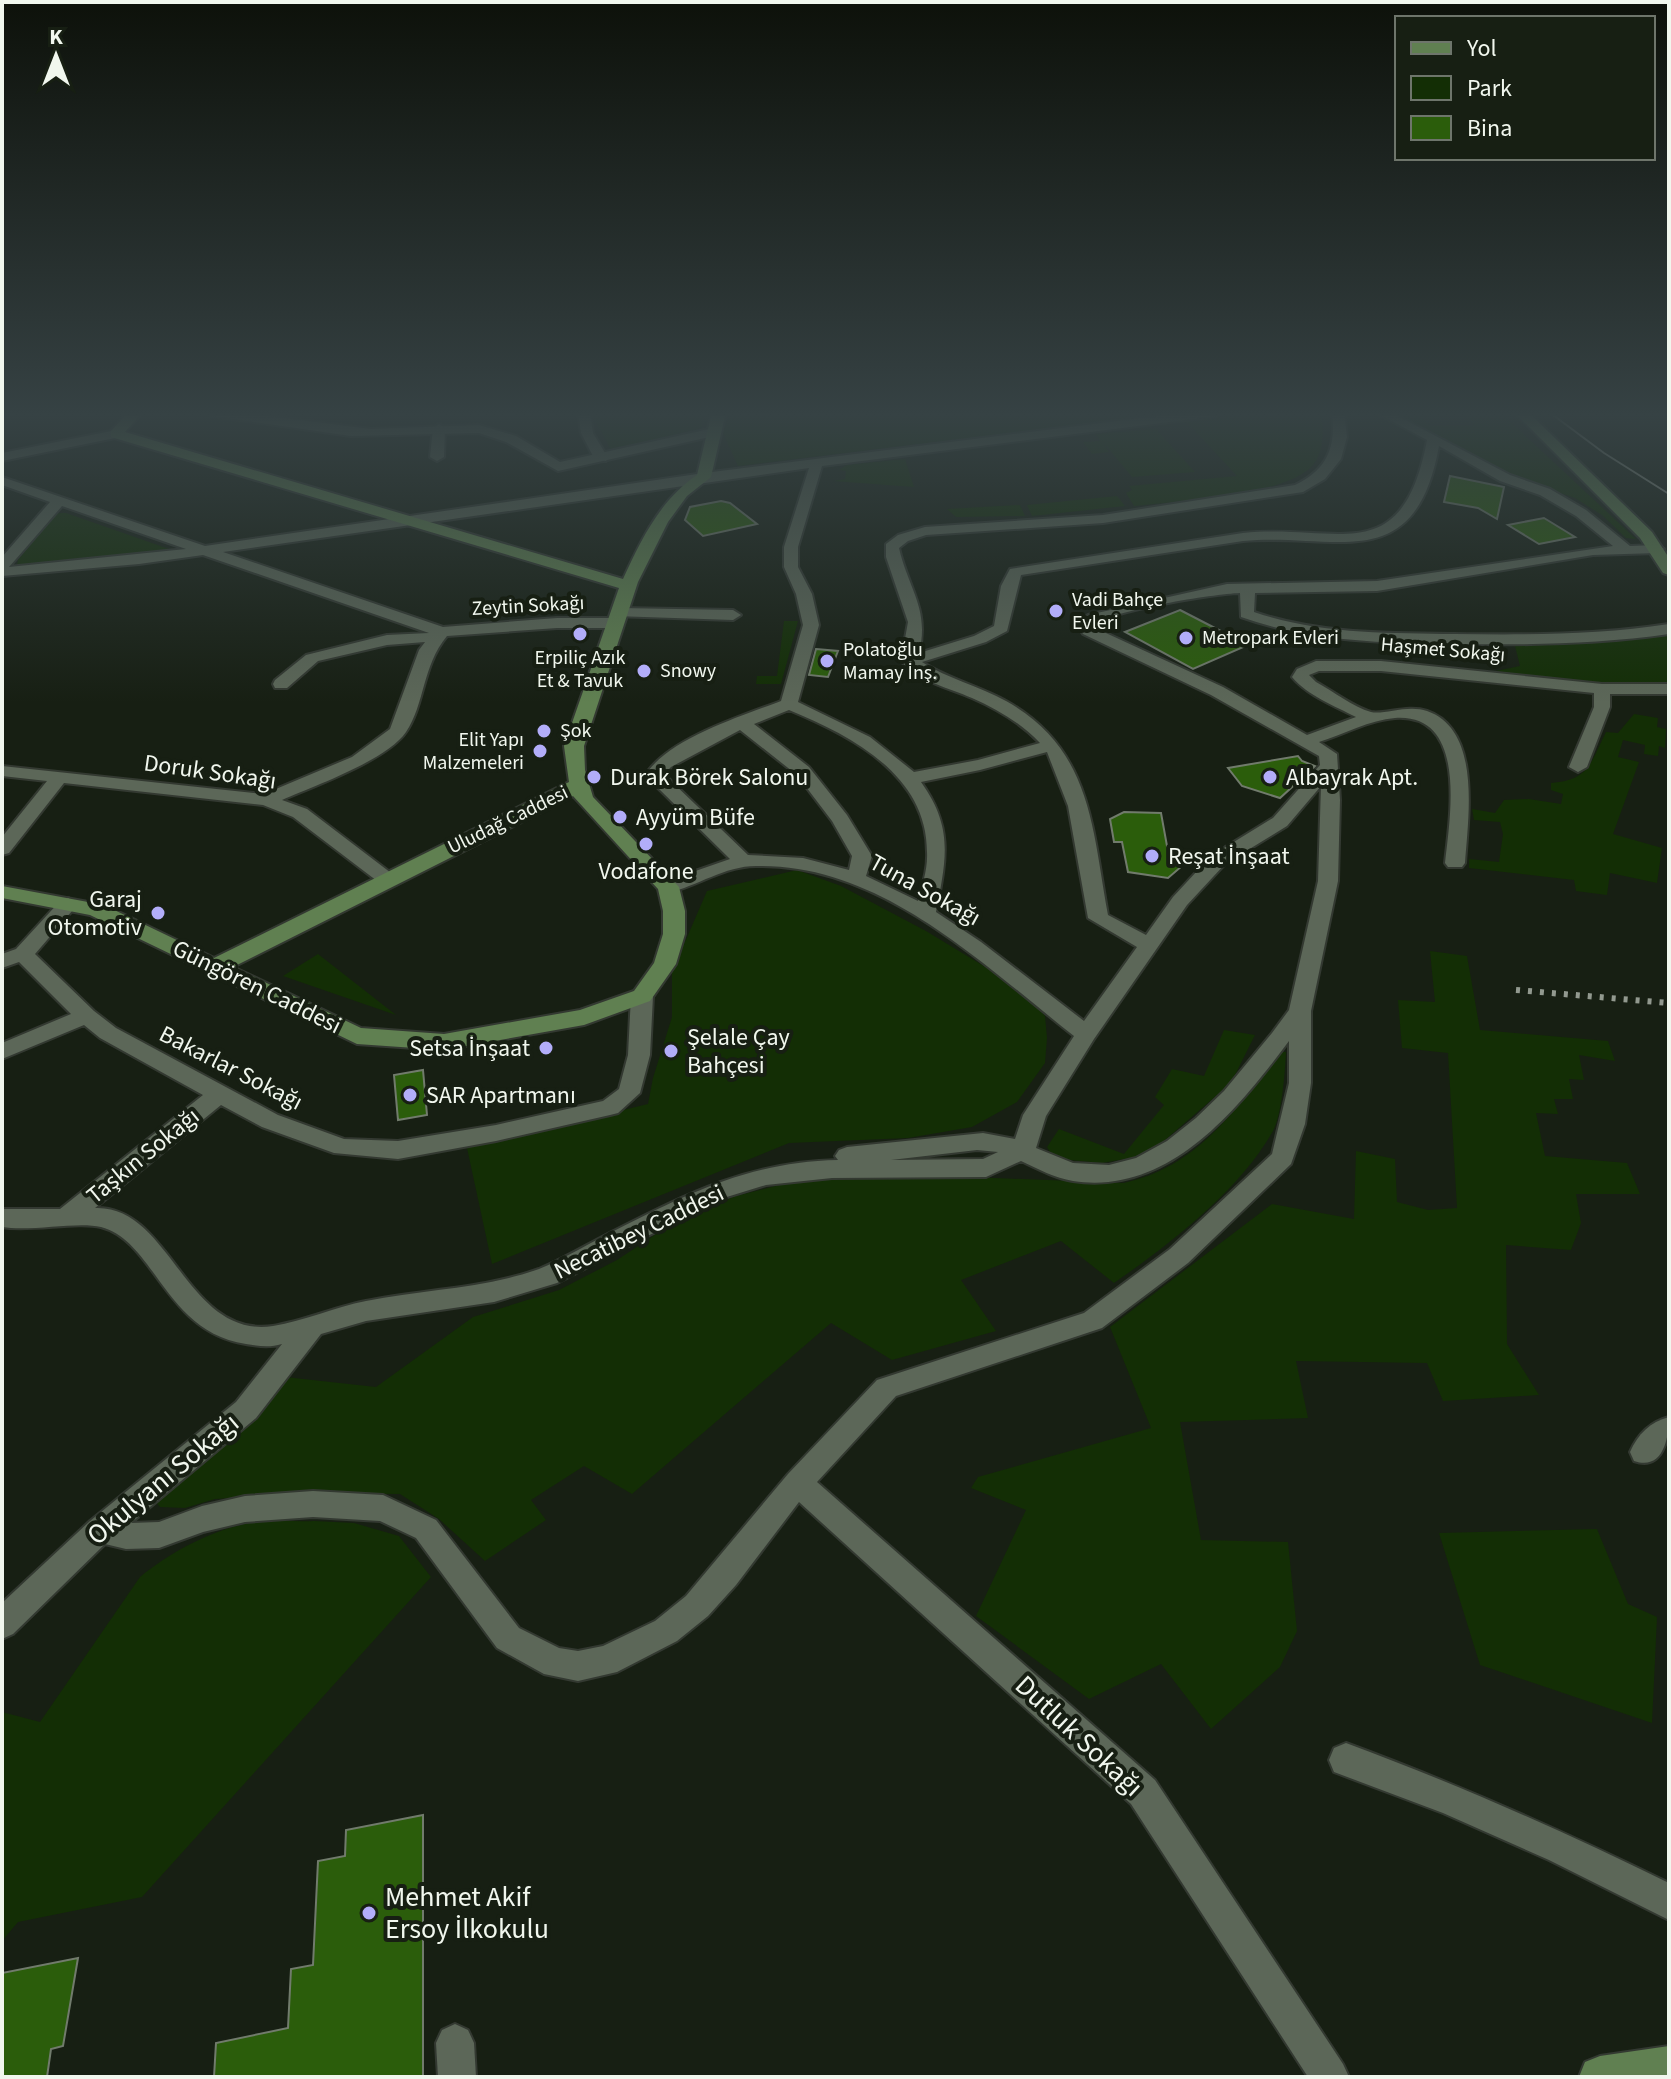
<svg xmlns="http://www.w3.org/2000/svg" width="1671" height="2079" viewBox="0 0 1671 2079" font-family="'Source Sans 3',sans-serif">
<rect width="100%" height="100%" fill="#171f13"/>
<!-- green -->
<g fill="#132e05">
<path d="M591,412H704L701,428L611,450Z"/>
<path d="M731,412H1183L738,466L723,433Z"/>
<path d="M1259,412H1321C1324,428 1324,452 1313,465C1287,496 1175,501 1134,506L1126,493L1132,490L1129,486L1237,476L1186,421Z"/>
<path d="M1419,412L1430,425H1474L1466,412H1500L1636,539L1626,538L1602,515L1575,498L1519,478L1394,413Z"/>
<path d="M1156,429L1195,472L1132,477L1103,442L1109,452L1092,454L1083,442L1100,441L1096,434Z"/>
<path d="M905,459L914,487L833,481L845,479L846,471L839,470L847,465Z"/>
<path d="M1117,496L1125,506L1032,516L1027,505Z"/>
<path d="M1020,505L1025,516L956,517L947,509Z"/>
<path d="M61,513H66L169,549L106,559L17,565L18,560L56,514Z"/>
<path d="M784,621H798L781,684H756L757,676H777Z"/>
<path d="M1663,634L1669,635V686C1611,691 1554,678 1496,671L1520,666L1515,646Z"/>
<path d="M1634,714L1658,718L1657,727L1666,729L1665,748L1659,746L1658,756L1644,754L1645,745L1623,740L1618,757L1639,762L1613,834L1662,848L1657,883L1610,873L1607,895L1576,891L1574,880L1469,868V859L1499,862L1503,834L1500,822L1474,820L1472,809L1495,813L1504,800L1529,799L1561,804L1563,794L1551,790V783C1589,780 1590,764 1606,732L1618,733Z"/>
<path d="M797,870L841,886L926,931L1015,985L1031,1000L1045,1016L1047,1038L1045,1063L1017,1102L972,1127L908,1138L789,1143L492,1264L467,1148L648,1104L653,1078L672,1017V972L707,891Z"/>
<path d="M1430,951L1467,956L1480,1030L1608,1041L1615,1061L1579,1055L1584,1080L1569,1079L1573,1099H1554L1558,1114L1536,1113L1545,1156L1627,1163L1640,1194H1576L1581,1223L1571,1250L1506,1245L1507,1344L1539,1395L1443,1401L1427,1363L1296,1361L1308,1418L1180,1422L1201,1540L1288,1542L1297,1631L1280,1667L1211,1729L1161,1664L1089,1699L976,1616L1026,1510L971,1488L978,1477L1151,1428L1110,1327L1272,1204L1354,1219L1356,1151L1395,1159L1397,1202L1428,1210L1457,1208L1448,1053L1402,1048L1398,1000L1435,1002Z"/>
<path d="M318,954L396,1015L283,976Z"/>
<path d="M1224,1030L1255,1035L1231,1083L1158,1146L1136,1157L1102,1163L1070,1160L1052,1155L1047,1147L1059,1129L1124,1154L1164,1105L1155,1097L1172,1069L1204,1076Z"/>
<path d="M1281,1052H1286C1285,1071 1282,1115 1273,1131C1239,1191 1170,1244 1114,1283L1061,1241L961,1280L996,1331L892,1360L831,1323L632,1494L584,1466L531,1500L546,1520L485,1561L439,1519L400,1494L301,1493L215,1499L185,1508L160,1507L154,1500L285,1377L376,1387L473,1317L559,1290L617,1260L676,1221L736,1196L795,1181L832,1176L918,1175L1124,1183C1200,1166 1235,1109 1281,1052Z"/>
<path d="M314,1521L354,1523L399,1536L431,1577L142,1897L18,1922L2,1941V1712L40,1722L140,1577C169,1553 208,1532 245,1524C267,1519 292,1522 314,1521Z"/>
<path d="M1597,1529L1628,1604L1657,1617L1652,1723L1480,1665L1439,1533Z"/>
</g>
<!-- building -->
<g fill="#2b5d0b" stroke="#717b6c" stroke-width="2">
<path d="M1450,476L1504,487L1497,519L1478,508L1444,502Z"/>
<path d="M721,501L730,503L757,524L703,536L685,520L690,507Z"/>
<path d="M1544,518L1575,537L1539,544L1508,525Z"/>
<path d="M1180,610L1248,645L1193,669L1125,632Z"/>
<path d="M816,649L838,651L828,677L809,675Z"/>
<path d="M1298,756L1302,761L1315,766L1280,798L1242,786L1228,768Z"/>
<path d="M1124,812L1161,813L1167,846H1177L1182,866L1168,878L1128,872L1122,842H1114L1110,819Z"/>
<path d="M423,1070L427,1115L398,1120L394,1075Z"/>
<path d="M423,1815V2077H214L216,2043L288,2028L291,1969L313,1965L318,1861L345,1856L346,1830Z"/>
<path d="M78,1958L63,2046L51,2049L47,2077H2V1973Z"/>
</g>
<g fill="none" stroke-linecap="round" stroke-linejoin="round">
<!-- minor casing -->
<g stroke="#333931" stroke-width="4">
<g id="minor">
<path d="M578,412H590L593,433L608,458L606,461L594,458L581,433Z"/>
<path d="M1189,412H1222L1216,416L822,466L798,547V567L812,594L819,625L798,702L870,737L914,772L978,760L1040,743C1021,723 997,709 972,698C949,688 918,681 901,661L908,622L886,557V544L898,535L925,527L1103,515L1295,485C1328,469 1336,447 1332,412H1344L1347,437L1341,459L1325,479L1303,492L1103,523L926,535L908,541L899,548C908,588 930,609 919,653L974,636L994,626L1001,586L1010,569L1243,533C1338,523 1402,572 1427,440L1375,412H1390L1510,475L1550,489L1586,510L1630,546L1657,545L1664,549L1657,553L1593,555L1377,591L1255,593L1254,612C1319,634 1386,633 1454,634C1526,635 1598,635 1669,624V634C1599,644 1530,645 1460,644C1385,643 1312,642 1241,617L1240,593C1213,594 1113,610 1093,625L1095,628L1223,687L1307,735L1356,717C1335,706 1308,696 1292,677L1297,669L1316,661H1381L1602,684H1669V694H1610V707L1587,767L1578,772L1569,767L1594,707V693L1381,671H1319L1309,675L1316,682C1333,691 1353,707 1371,712C1384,715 1408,704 1427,711C1482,730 1468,818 1465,863L1462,867H1448L1445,863C1450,817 1468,713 1395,718C1370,720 1344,734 1319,742L1337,754L1340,800L1338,881L1311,1011V1083L1305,1124L1291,1164L1188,1263L1102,1328L896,1396L817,1482L1155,1780L1343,2064L1349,2077H1308L1131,1804L799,1502L736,1585L708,1616L677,1641L617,1672L578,1681L544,1674L497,1648L416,1538L380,1521L313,1517L245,1522L203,1532L159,1548L126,1549L105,1544L13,1634L2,1639V1603L90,1521L236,1402L282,1344C269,1348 259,1346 246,1344C165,1332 155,1241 101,1227C77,1221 31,1232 2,1227V1209H60L203,1095L100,1038L84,1025L2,1059V1043L71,1014L19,962L2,968V954L16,949L61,900L68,898L78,904L35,954L94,1011L116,1028L278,1115L344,1139L398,1141L496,1125L603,1101L619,1089L628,1055L631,996L634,991H650L653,996L650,1055L640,1093L618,1113L610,1115L496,1141L398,1159L334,1153L262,1127L221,1105L95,1208C171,1205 186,1339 273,1326C304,1321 335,1307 366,1301C424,1289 483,1289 539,1269C561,1260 583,1247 604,1236C683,1196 746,1162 838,1160L835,1156L839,1150L847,1147L983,1133L1015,1139L1023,1115L1074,1036C982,964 881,863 756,866C725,866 697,886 668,893L658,887L661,883L730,859L655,785L648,771C674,737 742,716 781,701L803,625L796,594L784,567V547L809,468L223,552L443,627L557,618H616L624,623L616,628H557L447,636C422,666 425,704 406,732C387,760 314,786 282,800L307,809L395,876L398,880L388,886L381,884L293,817L263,805L64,783L9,853L2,855V837L47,781L2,776V766L264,794L352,757L390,729L419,650L425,642L387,645L318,661L287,688H275L273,684L275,680L306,655L387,635L429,633L203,555L139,564L2,576V557L50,502L2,485V477L205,546L704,473ZM1439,446L1500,481L1540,495L1576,516L1613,546L1377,581L1227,584L1088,615L1077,624L1083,634L1211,695L1319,756L1320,765L1273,818L1211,856L1173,897L1146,935L1108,915C1092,828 1092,749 1006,701C979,686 948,679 922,662L986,642L1007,631L1021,575L1243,541C1335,532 1415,579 1439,446ZM62,506L186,549L9,567ZM789,710C852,736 927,775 927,852C928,869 922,886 918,901L866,876L872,856L847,815L809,767L754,724ZM740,730L797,775L832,821L852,856L849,870L803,858L748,855L669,779L666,772L671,767ZM1047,752L1068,806L1088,918L1137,947L1084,1021L981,942L936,912C946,860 954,828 921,782L980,770ZM1321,786L1318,881L1289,1010L1272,1033L1224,1091L1196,1118L1167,1141L1136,1158L1109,1165L1073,1163L1036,1148L1046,1116L1094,1039L1187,905L1225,864L1287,826ZM1289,1041V1083L1272,1154L1170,1249L1084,1313L877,1380L788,1474L686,1596L655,1621L603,1646L578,1651L559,1648L519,1628L436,1520L383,1495L313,1491L245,1496L202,1506L159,1522L131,1523L256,1418L321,1334L366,1321L494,1302L557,1283L717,1200L766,1185L832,1178L986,1177L1021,1161C1038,1169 1055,1178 1073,1181C1169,1196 1238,1109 1289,1041ZM977,1150L998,1152L983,1159L891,1160Z"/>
<path d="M439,424L445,428L444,457L437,461L430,457L433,428Z"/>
<path d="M116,430L122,434L120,437L2,461V453Z"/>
<path d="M620,608L733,610L741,615L733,620L615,616L612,613Z"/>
<path d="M1669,1417C1669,1438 1663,1471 1634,1461L1630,1452C1638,1434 1650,1422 1669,1417Z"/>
<path d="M1346,1743C1457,1784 1563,1831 1669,1883V1920L1549,1860L1443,1813L1334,1772L1329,1760L1334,1748Z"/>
<path d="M455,2024L468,2030L474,2043L476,2077H438L436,2043L442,2030Z"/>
</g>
</g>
<!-- tertiary casing -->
<g stroke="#333931" stroke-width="4">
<path id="tertiary" d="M205,412H236L371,429L479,425L516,436L560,462L714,428L721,432L714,436L558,471L506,442L479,433L351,436L212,416Z"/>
</g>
<!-- secondary casing -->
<g stroke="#333931" stroke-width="4">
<g id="secondary">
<path d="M129,412H143L125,432L623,579C641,540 660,500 697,475L712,412H726L711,477L687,496L668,522L638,582L584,746L585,770L593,797L679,887L685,911V934L676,964L650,1001L584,1025L444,1050L357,1044L90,915L2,898V886L104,905L214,958L569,782L564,746L619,588L111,437V431ZM573,796L658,889L663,911V934L654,963L634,991L580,1010L444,1034L361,1028L233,967Z"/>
<path d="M1514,412H1528L1652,532L1669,558V575L1663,573L1640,538Z"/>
<path d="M1669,2046V2077H1579L1585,2062L1600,2056Z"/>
</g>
</g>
<!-- minor -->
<use href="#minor" fill="#5c6758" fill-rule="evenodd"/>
<!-- tertiary -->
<use href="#tertiary" fill="#5c6758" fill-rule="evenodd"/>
<!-- secondary -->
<use href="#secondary" fill="#608051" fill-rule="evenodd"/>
<!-- tram -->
<path stroke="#92998f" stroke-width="2" d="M1549,412L1604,453L1669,494"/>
<!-- rail -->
<path stroke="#92998f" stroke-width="6" stroke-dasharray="4 8" stroke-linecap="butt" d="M1516,990L1669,1003"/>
</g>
<!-- sky -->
<linearGradient id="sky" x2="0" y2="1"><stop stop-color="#0d110a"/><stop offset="0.59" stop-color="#364244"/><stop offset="1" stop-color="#364244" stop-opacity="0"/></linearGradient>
<rect width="1671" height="703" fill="url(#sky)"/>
<!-- markers -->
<g fill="#b2adf9" stroke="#171f13" stroke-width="3">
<circle cx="1056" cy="611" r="8"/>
<circle cx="580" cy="634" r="8"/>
<circle cx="1186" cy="638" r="8"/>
<circle cx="827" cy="661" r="8"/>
<circle cx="644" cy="671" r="8"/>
<circle cx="544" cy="731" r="8"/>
<circle cx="540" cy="751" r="8"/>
<circle cx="594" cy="777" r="8"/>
<circle cx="1270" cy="777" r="8"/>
<circle cx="620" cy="817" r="8"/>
<circle cx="646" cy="844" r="8"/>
<circle cx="1152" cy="856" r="8"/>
<circle cx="158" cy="913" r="8"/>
<circle cx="546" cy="1048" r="8"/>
<circle cx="671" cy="1051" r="8"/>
<circle cx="410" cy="1095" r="8"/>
<circle cx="369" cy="1913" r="8"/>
</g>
<g text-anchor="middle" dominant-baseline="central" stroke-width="8" stroke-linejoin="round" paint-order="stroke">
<!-- far-poi labels -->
<g font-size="20" fill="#f1f7ee" stroke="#171f13" text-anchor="start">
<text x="1072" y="600">Vadi Bahçe<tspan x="1072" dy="23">Evleri</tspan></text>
<text x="1202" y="638">Metropark Evleri</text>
<text x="843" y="650">Polatoğlu<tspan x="843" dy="23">Mamay İnş.</tspan></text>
<text x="580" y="658" text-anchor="middle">Erpiliç Azık<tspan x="580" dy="23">Et &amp; Tavuk</tspan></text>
<text x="660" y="671">Snowy</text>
<text x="560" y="731">Şok</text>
<text x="524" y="740" text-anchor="end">Elit Yapı<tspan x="524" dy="23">Malzemeleri</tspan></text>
</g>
<!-- far-street labels -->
<g font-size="20" fill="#f1f7ee" stroke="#171f13">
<text transform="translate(528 606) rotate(-3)">Zeytin Sokağı</text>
<text transform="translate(1443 650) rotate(5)">Haşmet Sokağı</text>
<text transform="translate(508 820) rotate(-26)">Uludağ Caddesi</text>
</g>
<!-- street labels -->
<g font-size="24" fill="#f1f7ee" stroke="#171f13">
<text transform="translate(210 772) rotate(8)">Doruk Sokağı</text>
<text transform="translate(925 890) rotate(29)">Tuna Sokağı</text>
<text transform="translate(257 987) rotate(26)">Güngören Caddesi</text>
<text transform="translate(231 1068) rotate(27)">Bakarlar Sokağı</text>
<text transform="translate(143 1156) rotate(-39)">Taşkın Sokağı</text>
<text transform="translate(639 1232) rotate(-26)">Necatibey Caddesi</text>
</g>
<!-- poi labels -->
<g font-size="24" fill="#f1f7ee" stroke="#171f13" text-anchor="start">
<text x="610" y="777">Durak Börek Salonu</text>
<text x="1286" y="777">Albayrak Apt.</text>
<text x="636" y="817">Ayyüm Büfe</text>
<text x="1168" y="856">Reşat İnşaat</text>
<text x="646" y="871" text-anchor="middle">Vodafone</text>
<text x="142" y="899" text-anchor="end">Garaj<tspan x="142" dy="28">Otomotiv</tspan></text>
<text x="687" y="1037">Şelale Çay<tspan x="687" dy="28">Bahçesi</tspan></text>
<text x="530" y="1048" text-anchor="end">Setsa İnşaat</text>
<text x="426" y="1095">SAR Apartmanı</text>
</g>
<!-- near-street labels -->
<g font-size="28" fill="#f1f7ee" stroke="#171f13">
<text transform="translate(163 1479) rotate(-40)">Okulyanı Sokağı</text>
<text transform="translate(1079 1736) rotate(43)">Dutluk Sokağı</text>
</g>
<!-- near-poi labels -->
<g font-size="28" fill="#f1f7ee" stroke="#171f13" text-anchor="start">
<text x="385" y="1897">Mehmet Akif<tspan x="385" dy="32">Ersoy İlkokulu</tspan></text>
</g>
</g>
<!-- border -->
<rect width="1671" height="2079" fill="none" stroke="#f1f7ee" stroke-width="8"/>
<!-- legend -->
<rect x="1395" y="16" width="260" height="144" fill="#171f13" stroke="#6e756b" stroke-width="2"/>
<rect x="1411" y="42" width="40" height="12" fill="#608051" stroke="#6e756b" stroke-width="2"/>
<text x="1467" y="56" font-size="24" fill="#f1f7ee">Yol</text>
<rect x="1411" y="76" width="40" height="24" fill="#132e05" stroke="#6e756b" stroke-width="2"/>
<text x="1467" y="96" font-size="24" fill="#f1f7ee">Park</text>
<rect x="1411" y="116" width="40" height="24" fill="#2b5d0b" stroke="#6e756b" stroke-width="2"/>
<text x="1467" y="136" font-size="24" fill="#f1f7ee">Bina</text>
<!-- north arrow -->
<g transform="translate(56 56)" stroke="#171f13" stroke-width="6" paint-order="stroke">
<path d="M0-6L14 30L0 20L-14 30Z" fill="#f1f7ee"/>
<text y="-12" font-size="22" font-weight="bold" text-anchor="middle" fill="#f1f7ee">K</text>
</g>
</svg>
